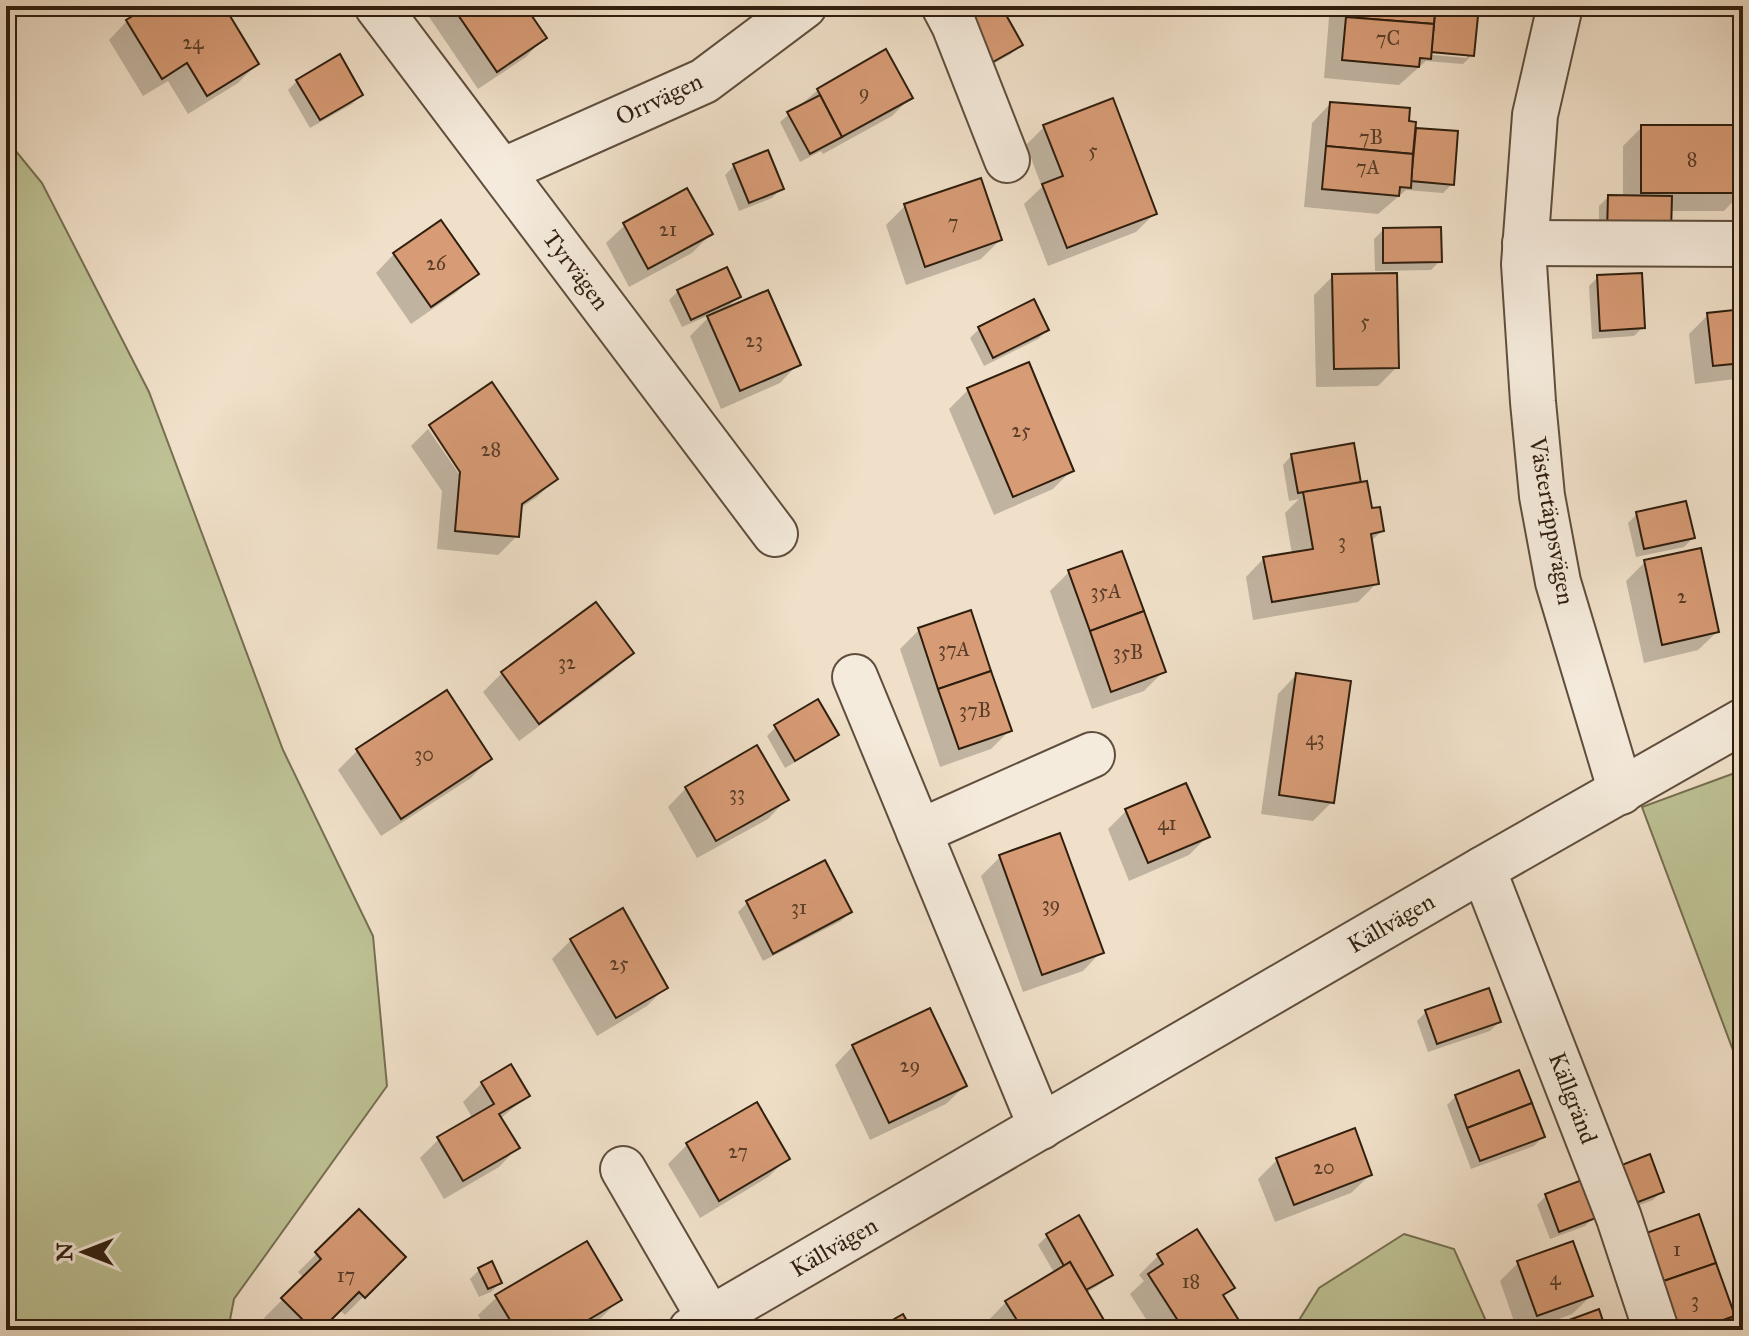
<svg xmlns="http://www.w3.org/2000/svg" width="1749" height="1336" viewBox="0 0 1749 1336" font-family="'IM FELL Great Primer',serif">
<rect width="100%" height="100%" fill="#f0e0c9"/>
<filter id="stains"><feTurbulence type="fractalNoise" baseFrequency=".0025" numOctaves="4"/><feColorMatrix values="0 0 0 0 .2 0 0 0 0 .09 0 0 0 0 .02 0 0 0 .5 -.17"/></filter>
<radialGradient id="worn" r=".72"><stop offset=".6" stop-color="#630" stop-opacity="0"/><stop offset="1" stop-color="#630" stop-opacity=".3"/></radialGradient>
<!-- green -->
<g fill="#bdc194" stroke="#767051" stroke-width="2">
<path d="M6,139L42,183L149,392L283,750L373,936L387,1086L234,1299L228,1330H6Z"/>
<path d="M1743,770V1077L1642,807Z"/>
<path d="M1404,1234L1454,1249L1490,1330H1293L1319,1288Z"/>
</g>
<!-- shadow -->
<g fill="#0003" fill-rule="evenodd">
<path d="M6,6H22L6,16Z"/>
<path d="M153,6H222L257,64L238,83L188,114L168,81L143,96L109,40L127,21Z"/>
<path d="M425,6H523L544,38L526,57L478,89L423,8Z"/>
<path d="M978,6H1024L1005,16L1020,45L1011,54L984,69Z"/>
<path d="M1330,6H1477L1472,55L1463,64L1426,61L1399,85L1324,78ZM1422,50L1467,54V58L1422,54Z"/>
<path d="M297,81L361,95L352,104L310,128L288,90Z"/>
<path d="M818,90L911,97L892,116L823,154L821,151L800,162L780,122Z"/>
<path d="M1330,104L1407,123L1414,130L1456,133L1452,184L1443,193L1406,190L1378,214L1304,207L1312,123Z"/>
<path d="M1045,126L1154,214L1136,232L1048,266L1024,204L1042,187L1026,145Z"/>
<path d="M1642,127L1742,192L1724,211H1669L1599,240V206L1608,197H1623V146Z"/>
<path d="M734,166L781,189L772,198L739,211L725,175Z"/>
<path d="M905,206L1000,240L981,259L906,285L886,225Z"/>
<path d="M625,225L711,234L692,253L629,287L606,243Z"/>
<path d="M1383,230L1440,261L1431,270L1375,271L1374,239Z"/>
<path d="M394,254L476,274L457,292L411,324L376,273Z"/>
<path d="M1333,276L1397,367L1378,386L1316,387L1314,295Z"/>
<path d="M1598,277L1643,327L1634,336L1592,339L1589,286Z"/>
<path d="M678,291L739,296L725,310L798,364L780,383L721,409L690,336L712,314L682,327L669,300Z"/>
<path d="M1743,311V378L1695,384L1689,334L1708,315Z"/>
<path d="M979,329L1047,330L1038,339L984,366L970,338Z"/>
<path d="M491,385L555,479L537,497L519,509L517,536L498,555L437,549L442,491L411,446L428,429L464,481L467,479L432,428H429Z"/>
<path d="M968,390L1072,470L1053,489L994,515L949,409Z"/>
<path d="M1292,455L1359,485L1382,531L1370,542L1377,583L1358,602L1253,620L1246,577L1264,558L1292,554L1285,513L1299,499L1289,501L1283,465Z"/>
<path d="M1637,514L1693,538L1684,547L1636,557L1628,523Z"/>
<path d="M1645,562L1717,632L1698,650L1644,663L1626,581Z"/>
<path d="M1069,572L1163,672L1144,691L1092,709L1050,591Z"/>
<path d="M919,630L1010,730L991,749L940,767L900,649Z"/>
<path d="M631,653L612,672L519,741L483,692L502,673Z"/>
<path d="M1296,675L1332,802L1313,821L1261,814L1278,694Z"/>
<path d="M446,693L489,759L471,778L381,836L338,770L357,751Z"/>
<path d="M776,727L836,734L828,743L785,768L767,736Z"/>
<path d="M686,788L786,800L768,819L697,858L668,807Z"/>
<path d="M1126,811L1207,837L1189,855L1129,881L1108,829Z"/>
<path d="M1058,836L1101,952L1083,971L1023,992L981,876L1000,857Z"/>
<path d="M824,863L850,912L841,921L763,961L738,912L747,903Z"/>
<path d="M571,940L666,987L647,1006L597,1036L552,959Z"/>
<path d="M1426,1012L1499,1022L1490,1031L1428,1052L1417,1021Z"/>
<path d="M853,1046L965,1086L946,1104L870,1140L835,1065Z"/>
<path d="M482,1083L528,1095L500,1119L517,1148L499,1167L444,1199L420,1158L439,1139L473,1119L463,1102Z"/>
<path d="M1456,1096L1543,1137L1534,1146L1471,1169L1447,1105Z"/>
<path d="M687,1145L787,1159L768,1177L700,1218L668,1164Z"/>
<path d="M1277,1160L1370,1175L1351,1193L1275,1222L1258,1179Z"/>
<path d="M1606,1179L1662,1191L1653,1200L1618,1213Z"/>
<path d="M1546,1196L1594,1217L1585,1226L1550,1239L1537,1205Z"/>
<path d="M359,1212L403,1257L345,1315L339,1309L318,1330H276L264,1318L304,1278L298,1272Z"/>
<path d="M1078,1218L1111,1274L1102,1283L1086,1293L1103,1321L1094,1330H993L988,1321L1006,1302L1055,1274L1038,1245L1047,1236Z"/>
<path d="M1197,1232L1232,1288L1222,1298L1242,1330H1153L1130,1294L1144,1281L1139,1275L1158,1256Z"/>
<path d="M1518,1263L1591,1296L1572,1314L1529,1330H1517L1500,1281Z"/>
<path d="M479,1270L500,1283L491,1292L479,1297L470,1279Z"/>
<path d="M497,1297L619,1300L601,1318L581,1330H487L478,1315Z"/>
</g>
<!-- building -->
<g fill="#d79b75" stroke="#2f1e0e" stroke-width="2">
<path d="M149,6H224L259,64L207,96L187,63L162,79L126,20Z"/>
<path d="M452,6H525L547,38L497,72Z"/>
<path d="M974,6H1001L1023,45L993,62L965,11Z"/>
<path d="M1347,6H1436L1434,24L1346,17Z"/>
<path d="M1436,6H1479L1474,56L1431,52Z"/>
<path d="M1346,17L1434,24L1431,59L1420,58L1419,67L1342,60Z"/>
<path d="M886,49L913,98L842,137L817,89Z"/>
<path d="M340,54L363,95L320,120L296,80Z"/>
<path d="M820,95L842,137L810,154L787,112Z"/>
<path d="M1113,98L1157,214L1067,248L1042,184L1063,176L1043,125Z"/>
<path d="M1330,102L1410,108L1409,121L1416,122L1413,154L1326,146Z"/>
<rect x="1641" y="125" width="102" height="68"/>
<path d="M1416,128L1458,131L1454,185L1411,181Z"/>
<path d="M1326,146L1413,154L1411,188L1400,187L1399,196L1322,189Z"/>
<path d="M768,150L784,189L749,203L733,164Z"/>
<path d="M981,178L1002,240L925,267L904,204Z"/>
<path d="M687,188L713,234L648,269L623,223Z"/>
<path d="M1608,195L1672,196L1671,233L1607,232Z"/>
<path d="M441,220L479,274L431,307L393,253Z"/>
<path d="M1441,227L1442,262L1383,263V228Z"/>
<path d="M727,267L741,297L691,320L677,290Z"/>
<path d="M1397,273L1399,368L1334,369L1332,274Z"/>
<path d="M1642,273L1645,328L1600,331L1597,275Z"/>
<path d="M768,290L801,365L740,391L707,316Z"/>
<path d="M1034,299L1049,330L993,358L978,327Z"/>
<path d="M1743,309V363L1713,366L1707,313Z"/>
<path d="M1029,362L1074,471L1013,497L967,388Z"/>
<path d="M492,382L558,479L522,504L519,537L455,531L460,472L429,425Z"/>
<path d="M1354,443L1361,483L1298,493L1291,454Z"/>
<path d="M1367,481L1372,508L1380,507L1384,531L1371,534L1379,584L1272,602L1263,557L1313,549L1303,492Z"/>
<path d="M1686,501L1695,538L1644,549L1636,512Z"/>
<path d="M1701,548L1719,632L1662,645L1644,560Z"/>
<path d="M1122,551L1144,611L1090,631L1068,570Z"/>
<path d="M596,602L634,653L539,724L501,672Z"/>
<path d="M971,610L991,671L938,689L918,628Z"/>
<path d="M1144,611L1166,672L1111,692L1090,631Z"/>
<path d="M991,671L1012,731L959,749L938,689Z"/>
<path d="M1296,673L1351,681L1334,803L1279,795Z"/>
<path d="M447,690L492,759L401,819L356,749Z"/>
<path d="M818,699L839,735L795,761L774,725Z"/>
<path d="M757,745L789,800L716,841L685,787Z"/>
<path d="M1186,783L1210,837L1148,863L1125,809Z"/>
<path d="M1060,833L1104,953L1042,975L999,855Z"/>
<path d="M825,860L852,912L773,954L746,901Z"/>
<path d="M623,908L668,988L616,1018L570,939Z"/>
<path d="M1489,988L1501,1022L1437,1044L1425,1010Z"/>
<path d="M930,1008L967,1086L889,1123L852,1045Z"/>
<path d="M511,1064L530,1096L499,1114L520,1148L463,1181L437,1137L494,1104L481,1082Z"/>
<path d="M1519,1070L1532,1103L1467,1128L1455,1095Z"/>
<path d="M757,1102L790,1159L719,1201L686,1143Z"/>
<path d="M1532,1103L1545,1137L1480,1161L1467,1128Z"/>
<path d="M1355,1128L1372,1175L1294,1205L1276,1158Z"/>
<path d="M1650,1154L1664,1192L1628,1206L1614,1168Z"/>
<path d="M1582,1180L1596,1218L1559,1232L1545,1194Z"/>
<path d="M359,1209L406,1257L365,1298L359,1292L321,1330H313L281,1298L321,1259L315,1252Z"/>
<path d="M1699,1214L1716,1263L1655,1284L1638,1236Z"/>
<path d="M1079,1215L1113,1275L1086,1290L1070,1262L1064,1266L1046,1234Z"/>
<path d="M1197,1229L1235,1288L1223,1295L1245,1330H1184L1148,1274L1163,1264L1157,1254Z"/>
<path d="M587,1241L622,1300L571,1330H516L495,1295Z"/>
<path d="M1573,1241L1593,1296L1537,1316L1517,1261Z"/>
<path d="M492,1261L502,1283L488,1289L478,1268Z"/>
<path d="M1070,1262L1105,1322L1091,1330H1023L1005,1301Z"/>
<path d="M1716,1263L1735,1316L1695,1330H1670L1655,1284Z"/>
<path d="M1599,1309L1606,1330H1542Z"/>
<path d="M903,1314L912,1330H875Z"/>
<path d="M1735,1316L1740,1330H1695Z"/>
</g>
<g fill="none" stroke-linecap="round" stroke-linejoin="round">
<!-- minor casing -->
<g stroke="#5f4e3d" stroke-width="48">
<g id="minor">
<path d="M377,6L775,534"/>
<path d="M944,6L954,25L1007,160"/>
<path d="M1560,6L1535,115L1524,264L1533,402L1542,496L1558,582L1621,792"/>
<path d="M502,171L704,81L804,6"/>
<path d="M1525,243L1743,244"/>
<path d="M855,677L1041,1127"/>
<path d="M919,832L1092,755"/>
<path d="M1483,869L1619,1218L1656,1330"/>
<path d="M623,1169L710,1319"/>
<path d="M691,1330L1483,869L1743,721"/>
</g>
</g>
<!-- minor -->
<use href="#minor" stroke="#f5ebdc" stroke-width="44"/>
</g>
<g text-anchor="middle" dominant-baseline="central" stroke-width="6" stroke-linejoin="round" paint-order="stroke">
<!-- number labels -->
<g font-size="20" fill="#593d28">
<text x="1388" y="38">7C</text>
<text x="193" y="42">24</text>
<text x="864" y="92">9</text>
<text x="1371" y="137">7B</text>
<text x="1093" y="150">5</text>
<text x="1692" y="159">8</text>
<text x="1368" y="167">7A</text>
<text x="953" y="222">7</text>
<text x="668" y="229">21</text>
<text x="436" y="263">26</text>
<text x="1365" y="321">5</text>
<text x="754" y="340">23</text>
<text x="1021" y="430">25</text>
<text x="491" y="449">28</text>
<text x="1342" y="541">3</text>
<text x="1106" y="591">35A</text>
<text x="1682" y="596">2</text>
<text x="954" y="649">37A</text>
<text x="1128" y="652">35B</text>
<text x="567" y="662">32</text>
<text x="975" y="710">37B</text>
<text x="1315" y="738">43</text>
<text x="424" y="754">30</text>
<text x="737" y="793">33</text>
<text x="1167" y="823">41</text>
<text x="1051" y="904">39</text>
<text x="799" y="907">31</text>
<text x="619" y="963">25</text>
<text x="910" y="1065">29</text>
<text x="738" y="1151">27</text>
<text x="1324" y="1167">20</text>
<text x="1677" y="1249">1</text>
<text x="346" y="1275">17</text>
<text x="1555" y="1278">4</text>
<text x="1191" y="1281">18</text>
<text x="1695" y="1300">3</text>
</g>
<!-- street labels -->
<g font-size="24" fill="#2f1e0e" stroke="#f5ebdc">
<text transform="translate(659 99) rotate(-25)">Orrvägen</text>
<text transform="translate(576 270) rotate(53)">Tyrvägen</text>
<text transform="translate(1552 521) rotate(80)">Västertäppsvägen</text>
<text transform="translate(1391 923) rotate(-30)">Källvägen</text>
<text transform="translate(1573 1098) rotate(69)">Källgränd</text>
<text transform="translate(834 1247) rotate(-30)">Källvägen</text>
</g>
</g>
<!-- margin -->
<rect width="1749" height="1336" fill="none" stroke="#f0e0c9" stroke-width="32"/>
<rect x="8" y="8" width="1733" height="1320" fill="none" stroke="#2f1e0e" stroke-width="4"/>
<rect x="16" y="16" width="1717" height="1304" fill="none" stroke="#2f1e0e" stroke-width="2"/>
<!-- north arrow -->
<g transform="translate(84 1252) rotate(270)" stroke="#f5ebdc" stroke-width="6" paint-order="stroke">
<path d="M0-6L14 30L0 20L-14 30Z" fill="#2f1e0e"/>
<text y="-12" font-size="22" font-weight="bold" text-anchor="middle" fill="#2f1e0e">N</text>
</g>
<rect width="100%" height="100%" filter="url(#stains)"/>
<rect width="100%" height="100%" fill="url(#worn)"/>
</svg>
